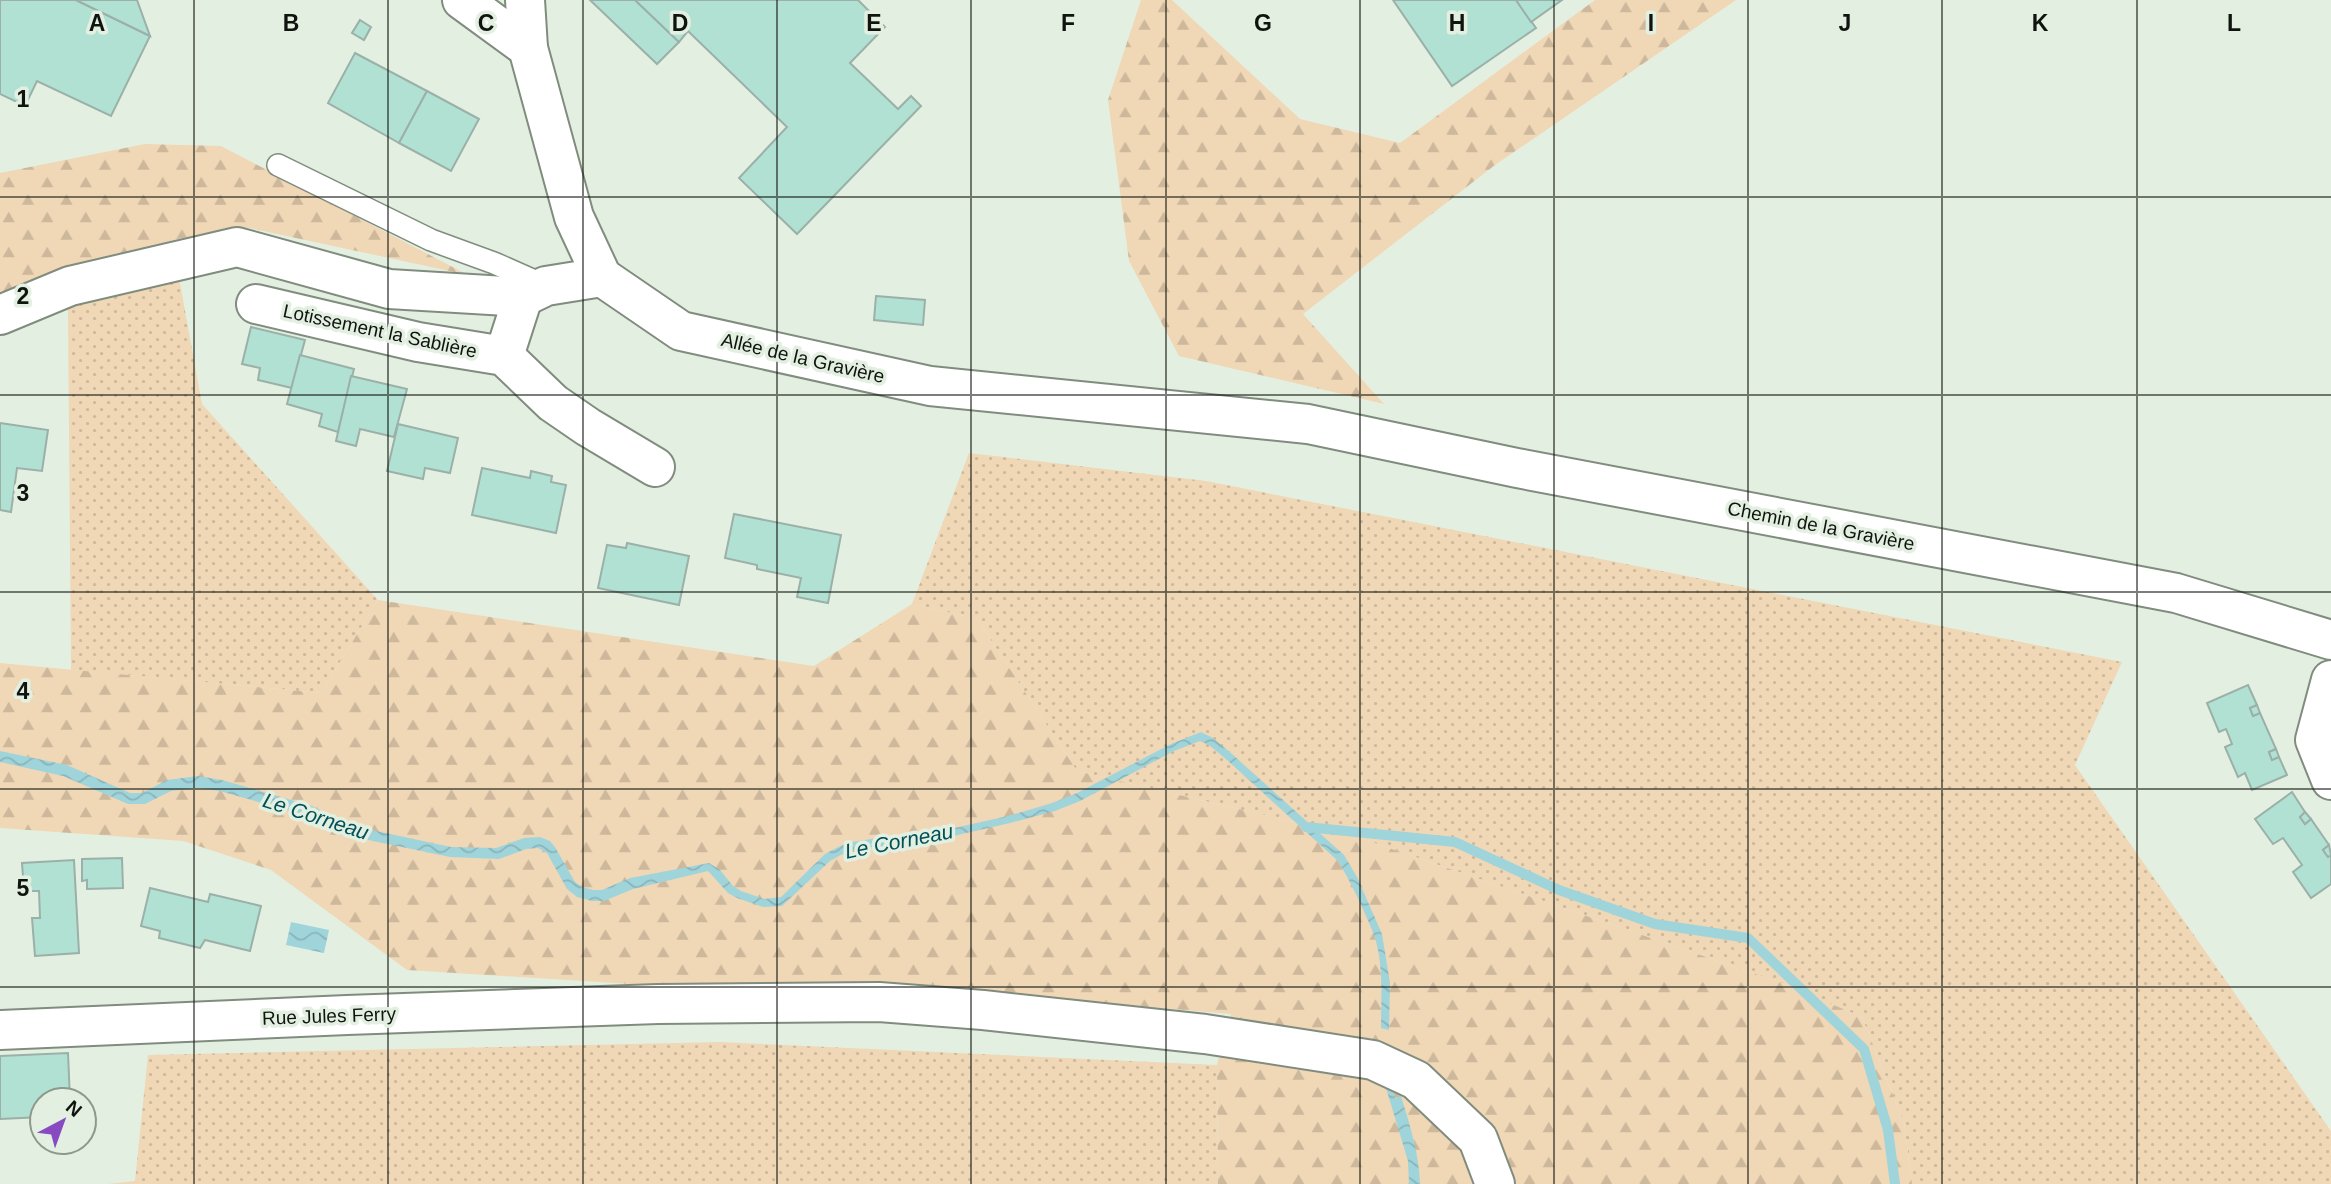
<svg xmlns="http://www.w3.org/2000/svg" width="2331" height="1184" viewBox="0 0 2331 1184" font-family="Arial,sans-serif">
<defs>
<pattern id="grass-dots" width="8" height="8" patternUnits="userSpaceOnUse" patternTransform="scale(1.75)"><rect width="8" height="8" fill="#f0d7b6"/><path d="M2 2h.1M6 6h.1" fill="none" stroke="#cdb89b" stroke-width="1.8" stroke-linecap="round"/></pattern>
<pattern id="forest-firs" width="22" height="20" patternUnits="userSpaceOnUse" patternTransform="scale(1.75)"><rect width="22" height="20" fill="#f0d7b6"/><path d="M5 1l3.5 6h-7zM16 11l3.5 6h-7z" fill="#cdb89b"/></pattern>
<pattern id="water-waves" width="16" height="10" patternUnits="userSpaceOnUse" patternTransform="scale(1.75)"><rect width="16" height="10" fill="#a0d4db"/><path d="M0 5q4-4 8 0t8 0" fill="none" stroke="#89b5bb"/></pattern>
</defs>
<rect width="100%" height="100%" fill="#e3f0e1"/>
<!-- grass -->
<g fill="url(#grass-dots)">
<path d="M176,261L202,404L378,600L321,693L71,670L68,309Z"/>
<path d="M969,453L1206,481L2122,662L2075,765L2331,1131V1184H1912L1904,1123L1862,1017L1782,983L1354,836L1077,771L977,619L912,604Z"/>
<path d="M720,1042L1217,1065L1218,1184H108L135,1181L148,1055Z"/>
</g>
<!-- forest -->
<g fill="url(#forest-firs)">
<path d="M1141,0H1172L1300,119L1400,143L1595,0H1736L1495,165L1303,314L1384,404L1179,356L1129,261L1108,100Z"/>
<path d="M145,144L221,146L468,275L245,227L177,239L0,300V173Z"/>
<path d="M378,600L814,666L912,604L977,619L1077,771L1354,836L1782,983L1862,1017L1904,1123L1912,1184H1218L1217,1065L1231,1014L884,985H646L407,970L271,870L183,841L0,828V663L321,693Z"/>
</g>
<!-- water -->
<g fill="url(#water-waves)">
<path d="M1201,732L1213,738L1232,754L1344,855L1357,877L1382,934L1390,983L1389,1030L1381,1028C1381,998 1384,964 1374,935C1364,910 1352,884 1338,861L1227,760L1209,745L1200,741L1174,751L1080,801L1055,811L1010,823L901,848L878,846L848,851L830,861L782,906L763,907L737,898L728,893L708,871L633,889L604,901H592L577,897L567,889L547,853L538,848L526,849L499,859L450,857L349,836L308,816L220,791L198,788L171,791L145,804H128L63,776L0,762V751L67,765L130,793H142L167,780L198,776L222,780L312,806L353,826L451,847L496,848L524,838L540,837L550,841L555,847L575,882L582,887L593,890H602L630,878L709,863L720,870L733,886L741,891L764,899L781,897L825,854L846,843L877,838L900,840L1008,816L1052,803L1077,793L1171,744Z"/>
<path d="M291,922L329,930L324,953L286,945Z"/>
<path d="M1393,1086L1395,1098L1401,1096C1410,1126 1419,1153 1420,1184H1409L1408,1161L1386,1088Z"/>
</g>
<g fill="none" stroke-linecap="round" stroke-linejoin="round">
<!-- stream -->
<path stroke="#a0d4db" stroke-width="10" d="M1306,827L1455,842L1559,890L1655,924L1748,938L1864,1049L1888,1130L1895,1184"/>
</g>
<!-- building -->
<g fill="#b1e1d2" stroke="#9bb0a9" stroke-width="2">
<path d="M0,0H76L150,36L111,116L37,81L25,106L0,94Z"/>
<path d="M76,0H137L150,36Z"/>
<path d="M590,0H635L679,42L657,64Z"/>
<path d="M635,0H858L885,27L850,63L898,109L911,96L921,106L797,234L739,178L787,127L688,31L679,42Z"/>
<path d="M1393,0H1516L1536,28L1452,86Z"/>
<path d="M1516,0H1562L1531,22Z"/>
<path d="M360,20L371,27L364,40L352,33Z"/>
<path d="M355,53L427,91L399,143L328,103Z"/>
<path d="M427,91L479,119L451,171L399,143Z"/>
<path d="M876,296L925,300L923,325L874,320Z"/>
<path d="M251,327L305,340L292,388L258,380L260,368L242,364Z"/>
<path d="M300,355L354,369L338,432L319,426L322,414L287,404Z"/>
<path d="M351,376L407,389L394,437L360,429L356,446L336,441Z"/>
<path d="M0,423L48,430L42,471L17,468L11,512L0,510Z"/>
<path d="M398,424L458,438L450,473L425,468L423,479L387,471Z"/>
<path d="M482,468L530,478L531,471L552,476L551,482L566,485L556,533L472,515Z"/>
<path d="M734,514L841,535L828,603L797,597L801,578L757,569V565L725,558Z"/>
<path d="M627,543L689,556L679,605L598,588L607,545L626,548Z"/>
<path d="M2248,685L2257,705L2250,708L2253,716L2260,713L2276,749L2269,752L2272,760L2279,757L2287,775L2252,790L2245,773L2238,777L2225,747L2232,744L2226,729L2219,732L2207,703Z"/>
<path d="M2257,705L2260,713L2253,716L2250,708Z"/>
<path d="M2276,749L2279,757L2272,760L2269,752Z"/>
<path d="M2292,792L2305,812L2300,817L2305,824L2311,819L2329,845L2323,850L2328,857L2331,855V884L2311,898L2293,872L2302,865L2283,838L2273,844L2255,819Z"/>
<path d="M2305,812L2311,819L2305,824L2300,817Z"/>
<path d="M2329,845L2331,855L2328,857L2323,850Z"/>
<path d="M122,858L123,888L87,889V880L82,881V859Z"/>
<path d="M74,860L79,953L35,956L32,918H40L39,891H24L22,863Z"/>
<path d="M150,888L208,902L210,894L261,906L250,951L205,940L200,948L159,938L160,931L141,926Z"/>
<path d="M68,1053L70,1100H42V1117L0,1119V1056Z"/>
</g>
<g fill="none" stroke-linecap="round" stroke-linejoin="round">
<!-- lane casing -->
<g stroke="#808c7e" stroke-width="24">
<path id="lane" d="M278,165L431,240L494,263L546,286"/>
</g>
<!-- street casing -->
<g stroke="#808c7e" stroke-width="42">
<g id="street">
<path d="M462,0L528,48"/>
<path d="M525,0L528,48L574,217L602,277L681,331L930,386L1308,424L1517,468L2176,593L2331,640"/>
<path d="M256,304L418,342L504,356L553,403L588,427L655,467"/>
<path d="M0,315L70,286L237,247L389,289L523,297L546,286L602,277"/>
<path d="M504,356L523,297"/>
<path d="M2331,680L2315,740L2331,780"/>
</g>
</g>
<!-- secondary casing -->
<g stroke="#808c7e" stroke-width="42">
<path id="secondary" d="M0,1030L347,1015L658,1004L879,1002L983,1010L1205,1034L1373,1060L1416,1080L1478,1139L1495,1184"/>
</g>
<!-- lane -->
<use href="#lane" stroke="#fff" stroke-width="21"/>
<!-- street -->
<use href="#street" stroke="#fff" stroke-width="38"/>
<!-- secondary -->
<use href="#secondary" stroke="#fff" stroke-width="38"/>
</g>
<!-- grid -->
<path fill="none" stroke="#10140f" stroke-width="2" stroke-opacity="0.55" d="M194,0V1184M388,0V1184M583,0V1184M777,0V1184M971,0V1184M1166,0V1184M1360,0V1184M1554,0V1184M1748,0V1184M1942,0V1184M2137,0V1184M0,197H2331M0,395H2331M0,592H2331M0,789H2331M0,987H2331"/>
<g text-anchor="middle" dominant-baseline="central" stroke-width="7" stroke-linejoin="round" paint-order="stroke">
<!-- street labels -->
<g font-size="19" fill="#10140f" stroke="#e3f0e1">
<text transform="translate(380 331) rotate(12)">Lotissement la Sablière</text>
<text transform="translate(803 358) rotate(13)">Allée de la Gravière</text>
<text transform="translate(1821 526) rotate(11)">Chemin de la Gravière</text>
<text transform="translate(329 1016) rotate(-2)">Rue Jules Ferry</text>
</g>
<!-- water labels -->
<g font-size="21" font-style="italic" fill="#005058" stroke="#e3f0e1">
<text transform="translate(316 816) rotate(18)">Le Corneau</text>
<text transform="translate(899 841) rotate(-11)">Le Corneau</text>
</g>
</g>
<g font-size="23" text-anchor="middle" font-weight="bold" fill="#10140f" stroke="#e3f0e1" stroke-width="7" stroke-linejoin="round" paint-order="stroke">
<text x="97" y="31">A</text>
<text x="291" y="31">B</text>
<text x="486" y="31">C</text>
<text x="680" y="31">D</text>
<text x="874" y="31">E</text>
<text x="1068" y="31">F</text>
<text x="1263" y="31">G</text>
<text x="1457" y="31">H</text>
<text x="1651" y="31">I</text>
<text x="1845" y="31">J</text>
<text x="2040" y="31">K</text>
<text x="2234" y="31">L</text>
<text x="23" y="107">1</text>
<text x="23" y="304">2</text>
<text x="23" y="501">3</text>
<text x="23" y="699">4</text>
<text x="23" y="896">5</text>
</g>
<!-- north arrow -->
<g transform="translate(63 1121) rotate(41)"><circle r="33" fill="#e3f0e1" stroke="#8f988d" stroke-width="2"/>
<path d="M0-5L12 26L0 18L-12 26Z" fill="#884ac0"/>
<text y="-10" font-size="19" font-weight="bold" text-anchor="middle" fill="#10140f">N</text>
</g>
</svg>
